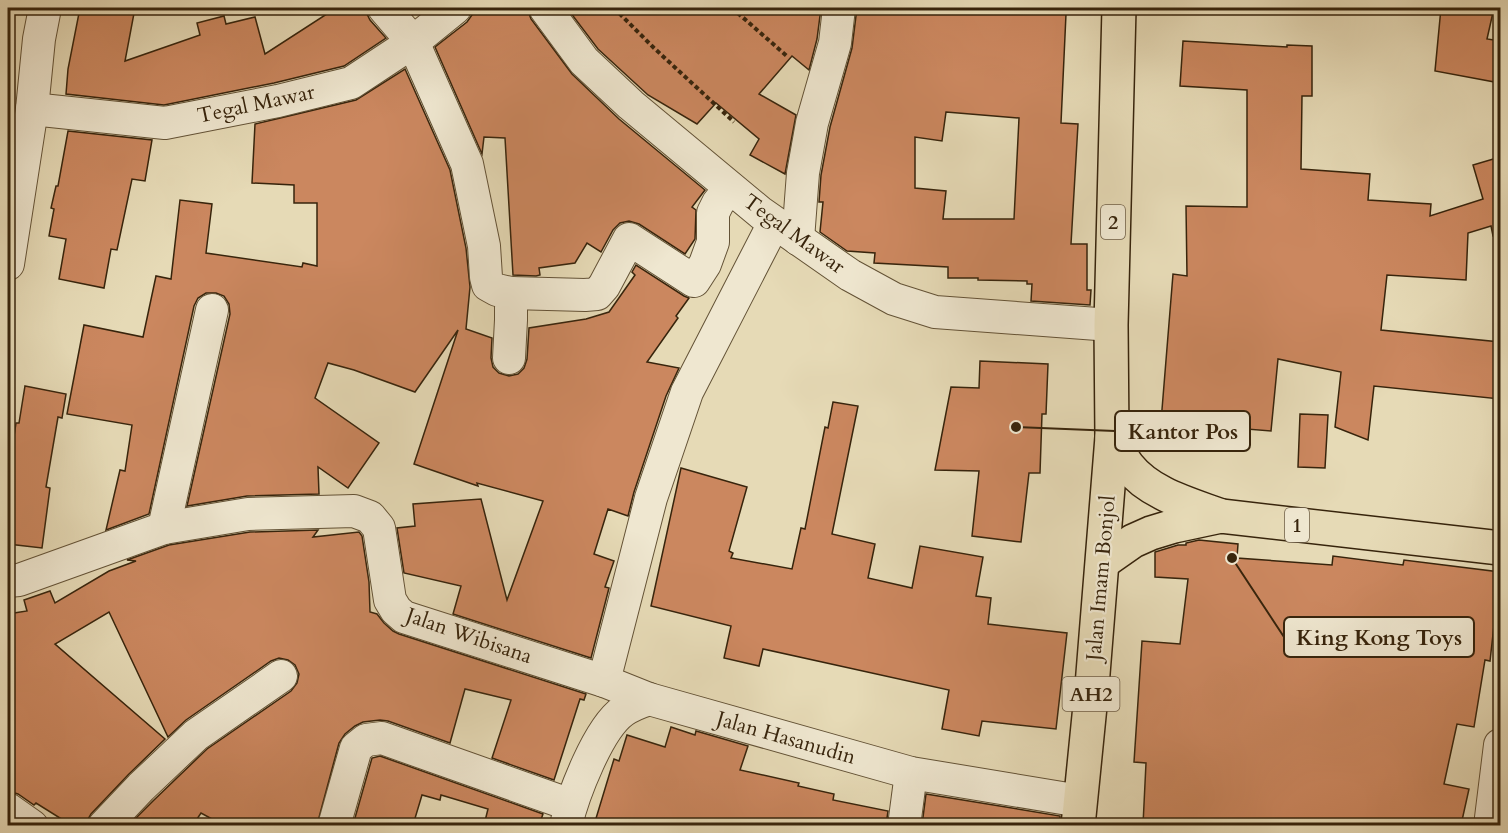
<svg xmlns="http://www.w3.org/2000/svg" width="1508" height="833" viewBox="0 0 1508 833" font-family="Cardo,serif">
<rect width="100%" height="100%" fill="#e6dab6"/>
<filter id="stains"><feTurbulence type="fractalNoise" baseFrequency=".00333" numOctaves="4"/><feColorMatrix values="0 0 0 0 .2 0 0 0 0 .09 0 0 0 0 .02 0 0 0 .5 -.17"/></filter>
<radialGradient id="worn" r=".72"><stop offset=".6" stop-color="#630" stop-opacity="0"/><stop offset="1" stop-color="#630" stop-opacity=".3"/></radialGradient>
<!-- building -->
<g fill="#cb875f" stroke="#37240c" stroke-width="1.5" fill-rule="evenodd">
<path d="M80,8H135L125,61L200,35L197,23L224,16L226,24L255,17L265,54L336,8H367L366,12L370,20L386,38L344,66L274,83L164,105L66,94L68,69Z"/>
<path d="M473,8H527L531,19L572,74L619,119L705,190L692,207L696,210L695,239L685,254L639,224L629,221L620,223L613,230L601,252L587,243L575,263L539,268L540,275L536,276L513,275L505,138L484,137L482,154L435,47L467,22L472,15Z"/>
<path d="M567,8H821L817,39L809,70L792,56L759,94L796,115L785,174L750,155L759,139L716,103L697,124L648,95L598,49Z"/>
<path d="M857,8H984L983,10L1066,14L1061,123L1078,124L1071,244H1087V290H1091L1090,305L1031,301L1032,284H1027V281L978,280V278H948V267L874,263L875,253L847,251L820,232L823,202H819L821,175L830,127L852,48ZM946,112L1019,118L1014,219H943L946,191L915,188V137L942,141Z"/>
<path d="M1441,8H1494L1487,39L1500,41V83L1435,71Z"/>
<path d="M1183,41L1287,47V45L1312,46V96H1302L1301,169L1370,174L1368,200L1431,204L1430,216L1483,199L1473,165L1500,157V235L1493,236L1491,226L1468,233L1466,280L1387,275L1381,330L1500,342V399L1374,386L1368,440L1335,427L1341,372L1278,359L1271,431L1222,427L1221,440L1160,434L1173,274L1187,276L1186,206L1247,207V90L1180,86Z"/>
<path d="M405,69L450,170L466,248L470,287L466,329L492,338L491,358L493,367L499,373L509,376L518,374L524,368L527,359L529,328L586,319L609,312L635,275L632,272L636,265L684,296L689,298L676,316L678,318L647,362L679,368L666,396L634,492L628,516L608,509L594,554L614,561L605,587L609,588L591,658L453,614L461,586L404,573L397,528L415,526L413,504L481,499L507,600L543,501L477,483L478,486L414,464L458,330L415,392L354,370L328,363L315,398L379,443L348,488L318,467L319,494L247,496L187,506L230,314L229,304L224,296L216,293H206L198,298L194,306L149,514L106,530L120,470L125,471L132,425L67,414L84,325L143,337L156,276L171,279L180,200L212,204L206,253L302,267L303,263L317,266V203H294V185L252,183L255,124L356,100Z"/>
<path d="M68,131L152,140L145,181L132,179L117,250L111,249L104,288L59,279L66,239L49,236L54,209L51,208L56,186H58Z"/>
<path d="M980,361L1048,364L1046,414H1042L1040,473H1029L1021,542L972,536L979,471L935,470L951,387L979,388Z"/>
<path d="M25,386L66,394L62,418L58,417L46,487L50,488L42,548L8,544V477L16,423H19Z"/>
<path d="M833,402L858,406L832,534L875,544L868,578L912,588L920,546L983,557L976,596L991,598L988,624L1067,633L1056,729L982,721L979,736L942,729L949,690L763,649L759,666L724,658L731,626L651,606L681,468L747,487L729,551L733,553L731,558L792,569L801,528L805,529L825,427L828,428Z"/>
<path d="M1300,414L1328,415L1325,468L1298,467Z"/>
<path d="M318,530L313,537L359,532L362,536L369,582L370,612L377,614L384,623L393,631L399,634L586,694L584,700L580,699L554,780L492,758L511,700L465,689L450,743L388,721L380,720L363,722L355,726L345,734L339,743L317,825H223L201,813L193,825H129L154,800L207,749L291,691L297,683L299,674L295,665L288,660L279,658L271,661L186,720L168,737L109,612L55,644L165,739L128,775L91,814L87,821V825H71L36,803L34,805L18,794L8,791V614L27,611L24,600L50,591L55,603L109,571L136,561L127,560L169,545L250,532Z"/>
<path d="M1199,540L1238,544L1237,558L1332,565L1333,556L1403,565L1404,560L1500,572L1490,661L1485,660L1474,727L1457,724L1444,784L1469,789L1461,825H1143L1146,763L1134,762L1142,641L1180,644L1188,579L1155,577V552L1178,545H1186V543Z"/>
<path d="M671,727L695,735L696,731L748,746L740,770L799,783L798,786L834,794L833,800L888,811L886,825H594L614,759L619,761L627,735L665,747Z"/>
<path d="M380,756L543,814L539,825H484L488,809L441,795L440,800L422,795L413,825H353L372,758Z"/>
<path d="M926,794L1060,816L1059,825H922Z"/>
</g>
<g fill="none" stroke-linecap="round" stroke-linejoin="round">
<!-- minor casing -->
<g stroke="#635236" stroke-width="34">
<g id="minor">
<path d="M384,8L413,42L467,164L484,246L486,277L488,285L497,290L511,293V320L509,358"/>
<path d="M545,8L584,61L631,105L761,213L850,275L894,299L935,312L1111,325"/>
<path d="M32,109L165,123L278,101L351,83L413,42L455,8"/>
<path d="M798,239L803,173L812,123L835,43L839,8"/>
<path d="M8,264L32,109L39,39L45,8"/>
<path d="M511,293L585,295L597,294L604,286L629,239L694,281L705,264L713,242V213L718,203L730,188"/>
<path d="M164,528L212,310"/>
<path d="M8,581L19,580L164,528L248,514L354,511L370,517L379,528L390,600L396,610L404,617L604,681L649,699L911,773L1080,801"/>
<path d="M604,681L651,498L687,392L774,223"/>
<path d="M8,809L32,826"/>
<path d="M566,825C573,795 598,729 623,711C631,705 640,702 649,699"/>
<path d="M104,826L141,787L196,735L281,676"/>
<path d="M334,826L356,748L366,740L382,738L571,805"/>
<path d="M904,826L911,773"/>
<path d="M1490,826L1500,745"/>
</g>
</g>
<!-- highway casing -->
<g stroke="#37240c" stroke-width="36">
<g id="highway">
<path d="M1112,437C1117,446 1121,457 1128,466C1150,494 1189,504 1221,516"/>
<path d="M1103,562L1133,541L1151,533L1174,526L1221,516L1500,548"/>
<path d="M1078,826L1092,686L1112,437L1111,325L1119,8"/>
</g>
</g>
<!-- path -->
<g stroke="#37240c" stroke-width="4" stroke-dasharray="4.5 3" stroke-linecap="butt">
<path d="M614,8L654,48L734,122"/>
<path d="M732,8L788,57"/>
</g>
<!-- minor -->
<use href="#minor" stroke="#efe7d0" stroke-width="32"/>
<!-- highway -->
<use href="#highway" stroke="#e6dab6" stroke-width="33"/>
</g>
<g text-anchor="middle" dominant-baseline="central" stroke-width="4.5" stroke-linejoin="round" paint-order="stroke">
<!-- shield labels -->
<g fill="#efe7d0" stroke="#6e5e47" stroke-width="1.5">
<rect x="1101" y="205" width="24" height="34" rx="4.5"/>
<rect x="1285" y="508" width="24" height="34" rx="4.5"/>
<rect x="1062.5" y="677" width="57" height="34" rx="4.5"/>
</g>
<g font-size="20" font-weight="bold" fill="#37240c">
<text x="1113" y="222">2</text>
<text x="1297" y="525">1</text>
<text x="1091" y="694">AH2</text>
</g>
<!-- street labels -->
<g font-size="21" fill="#37240c" stroke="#efe7d0">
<text transform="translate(256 104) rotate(-12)">Tegal Mawar</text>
<text transform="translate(794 234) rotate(36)">Tegal Mawar</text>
<text transform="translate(1101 578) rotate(-85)">Jalan Imam Bonjol</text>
<text transform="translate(469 636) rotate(19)">Jalan Wibisana</text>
<text transform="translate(786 738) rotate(16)">Jalan Hasanudin</text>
</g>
</g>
<!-- callouts -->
<path fill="none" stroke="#37240c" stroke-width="2" d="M1016 427L1115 431M1232 558L1284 637"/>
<g fill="#37240c" stroke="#efe7d0" stroke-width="2">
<circle cx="1016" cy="427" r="6"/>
<circle cx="1232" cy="558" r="6"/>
</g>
<g fill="#efe7d0" stroke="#37240c" stroke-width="2">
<rect x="1115" y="411" width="135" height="40" rx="6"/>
<rect x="1284" y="617" width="190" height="40" rx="6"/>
</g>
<g font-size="22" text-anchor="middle" font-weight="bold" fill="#37240c">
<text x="1183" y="439">Kantor Pos</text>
<text x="1379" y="645">King Kong Toys</text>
</g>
<!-- margin -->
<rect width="1508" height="833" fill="none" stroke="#e6dab6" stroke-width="30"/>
<rect x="9" y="9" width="1490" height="815" fill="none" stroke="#37240c" stroke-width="3"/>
<rect x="15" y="15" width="1478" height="803" fill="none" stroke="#37240c" stroke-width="1.5"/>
<rect width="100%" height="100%" filter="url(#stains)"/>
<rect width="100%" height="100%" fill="url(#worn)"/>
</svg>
